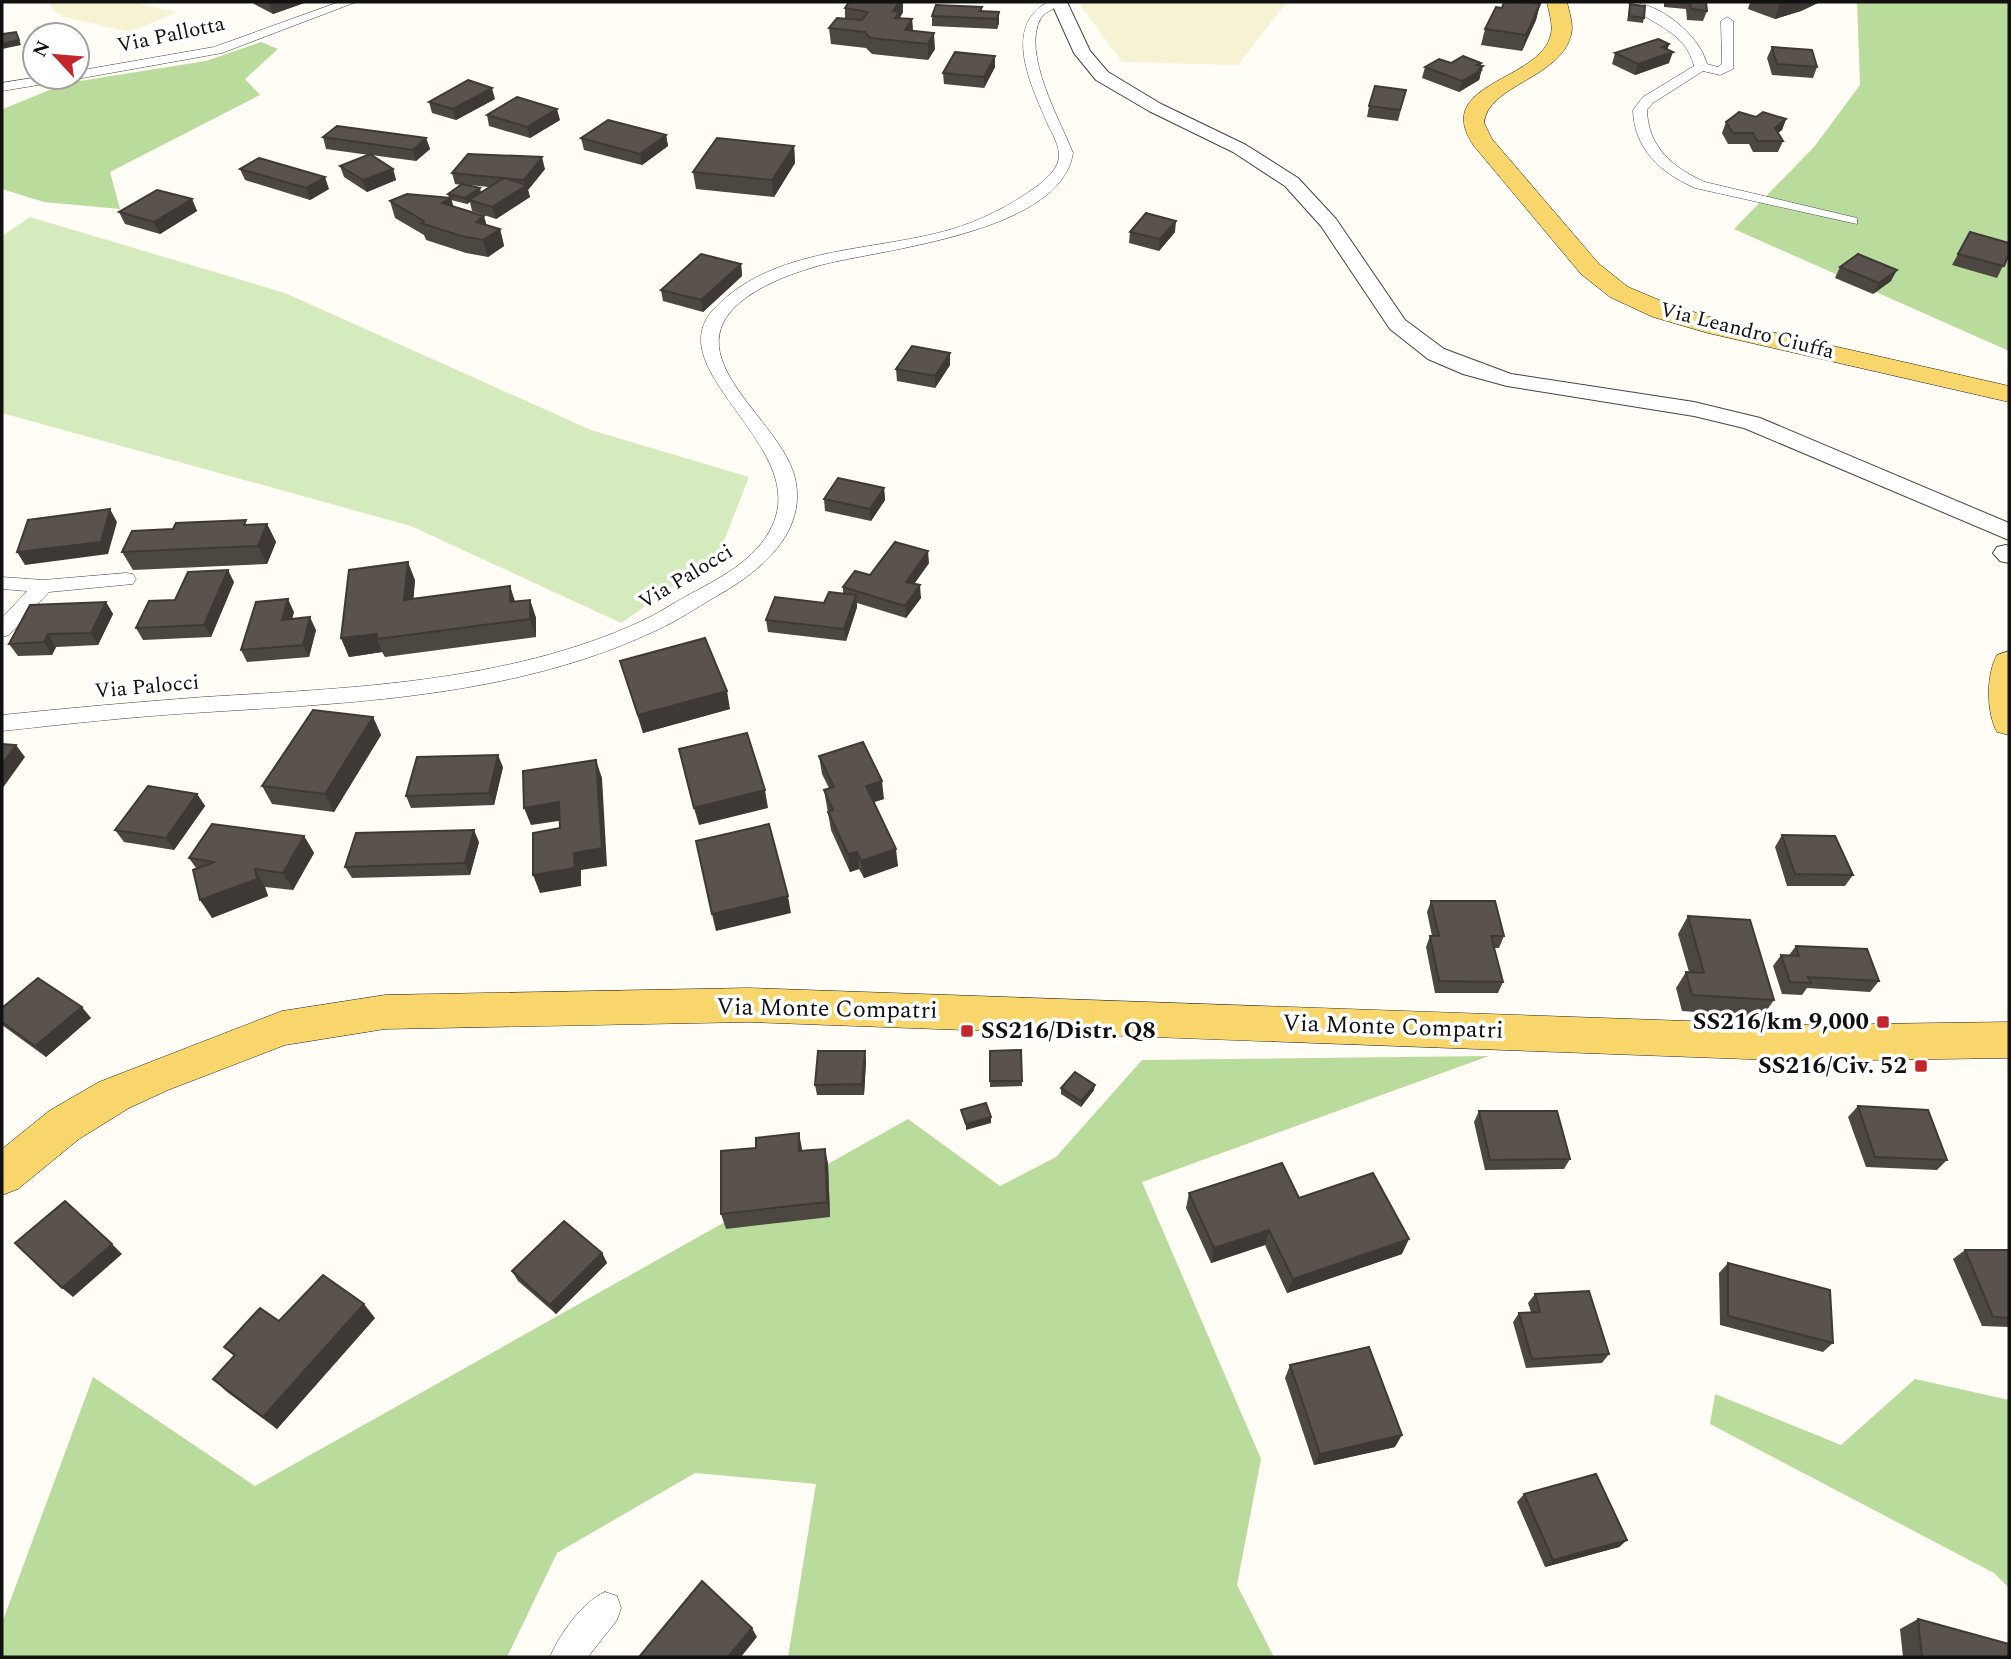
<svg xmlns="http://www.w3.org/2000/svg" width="2011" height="1659" viewBox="0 0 2011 1659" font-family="Spectral,serif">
<rect width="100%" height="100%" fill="#fffdf5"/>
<!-- farmland -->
<g fill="#f6f3d4">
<path d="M48,2H130L178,12L129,32L64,17L53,10Z"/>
<path d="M1084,2H1287L1238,65L1122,62L1080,5Z"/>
</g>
<!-- green -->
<path fill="#d5ebbd" d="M30,217L285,293L591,430L749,477L718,556L621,623L411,526L2,413V236Z"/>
<!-- forest -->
<g fill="#b9dc9c">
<path d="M1857,2H2009V351L1734,229L1814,147L1860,85Z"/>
<path d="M261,42L278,49L245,79L260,95L110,172L120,209L44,202L2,189L3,109L67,83L206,61Z"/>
<path d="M1489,1056L1142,1182L1261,1459L1237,1585L1274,1657H788L816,1484L695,1473L557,1553L507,1657H2V1623L93,1377L255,1486L908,1119L1000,1186L1056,1157L1142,1060Z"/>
<path d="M1915,1379L2009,1400V1588L1994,1573L1710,1424L1715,1394L1841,1445Z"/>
</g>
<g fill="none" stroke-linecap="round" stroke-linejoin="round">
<!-- minor casing -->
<g stroke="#444" stroke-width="1">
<g id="minor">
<path d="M339,2H356L222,53L77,79L72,77H77V71L214,47Z"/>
<path d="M1048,2H1063C1057,8 1046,11 1041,18C1021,52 1060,120 1073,153C1061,233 882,249 821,265C796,272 768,282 747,297C667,354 781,418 795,478C808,534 758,573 715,597C696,608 677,621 657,630C514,698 348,703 193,713C129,717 66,724 2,731V715C69,708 137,702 204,697C350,688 507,683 642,621C659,613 675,602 692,593C724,576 762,556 775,519C802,442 658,368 714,309C773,246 872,252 949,230C980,221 1010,206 1036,187C1046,179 1059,169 1059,155C1059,145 1052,133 1048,125C1032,87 1001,27 1048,2Z"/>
<path d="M1627,2C1658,1 1699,34 1707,64L1718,67L1722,64L1721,21L1727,17L1733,21V69L1720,75L1703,71L1653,103L1647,110C1648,147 1673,168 1705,182L1857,218V224L1695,188C1661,173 1634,149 1633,110L1643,97L1694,66C1685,29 1650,26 1627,2Z"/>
<path d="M38,77H69L62,81L2,91V83Z"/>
<path d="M126,573L133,574L136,579L133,584L49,592L9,635L2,637V618L27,591L2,589V577L43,580Z"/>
<path d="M605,1592L617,1596L621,1608L617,1620L588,1657H550C559,1635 583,1601 605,1592Z"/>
</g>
</g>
<!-- tertiary casing -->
<g stroke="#444" stroke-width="2">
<g id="tertiary">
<path d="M1051,2H1067L1090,51L1108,72L1161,104L1246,145L1298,178L1336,219L1405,320L1444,349L1511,374L1694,402L1760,418L2009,523V540L1744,428L1694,416L1507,386L1463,374L1428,359L1390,329L1321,226L1285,186L1233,152L1149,111L1096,80L1074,53Z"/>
<path d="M2006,545L2009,546V563L2000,561L1993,553L1997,547Z"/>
</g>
</g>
<!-- primary casing -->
<g stroke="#222" stroke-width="1">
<g id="primary">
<path d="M1547,2H1567C1569,12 1574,24 1571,35C1561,78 1487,85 1484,123L1492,139L1599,264L1628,287L1671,305L1723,321L2009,386V402L1708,333L1653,317L1610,297L1581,274L1474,146C1430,82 1541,82 1551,34C1553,24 1549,12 1547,2Z"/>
<path d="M2009,651V735L1997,732C1986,712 1986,674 1997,655Z"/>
<path d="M749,988L1801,1025L2009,1022V1058L1801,1061L749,1022L385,1029L285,1045L168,1090L129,1108L79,1139L18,1189L2,1195V1149L49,1111L99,1082L282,1011L385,995Z"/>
</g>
</g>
<!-- minor -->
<use href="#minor" fill="#fff" fill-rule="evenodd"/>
<!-- tertiary -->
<use href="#tertiary" fill="#fff" fill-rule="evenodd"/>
<!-- primary -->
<use href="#primary" fill="#f9d66b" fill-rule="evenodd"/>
</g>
<!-- wall -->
<g fill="#4d4742" fill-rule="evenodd">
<path d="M253,2H307L273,14L254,4Z"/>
<path d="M849,2H903V12L900,18L912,19L913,31L935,49L928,60L872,54L866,48L831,44L829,28L845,19V8Z"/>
<path d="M1664,2H1706L1707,11L1703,21L1687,20L1686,9L1664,7Z"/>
<path d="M1750,2H1820L1801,11L1775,19L1748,9Z"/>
<path d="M1540,4L1536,20L1522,51L1481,45L1485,29L1502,8Z"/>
<path d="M1630,4L1644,18L1643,23L1627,21Z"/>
<path d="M982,7V11L999,12V23L997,29L932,26V16Z"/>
<path d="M1669,44L1667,50L1669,63L1635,75L1612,64L1615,53Z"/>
<path d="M1772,47L1817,67L1813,78L1772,75L1767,58Z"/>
<path d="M1451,63L1480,66V77L1479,80L1459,92L1422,78L1425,67Z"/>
<path d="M995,67L984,88L944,84L943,73Z"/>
<path d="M1406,90L1398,121L1367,117L1369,106Z"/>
<path d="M495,99L456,120L432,113L429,102Z"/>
<path d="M487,115L560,120L530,138L489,126Z"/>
<path d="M1756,117L1786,119L1782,130L1778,133L1783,141L1778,152H1753L1749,144H1728L1722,133L1726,122Z"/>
<path d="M666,135L668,146L642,165L584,150L581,138Z"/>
<path d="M323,137L426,138L430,149L416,161L371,155L393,169L396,180L367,192L344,177L340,166L369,155L326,149Z"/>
<path d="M794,146L795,163L774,197L696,189L693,172Z"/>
<path d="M240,169L329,189L310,200L245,180Z"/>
<path d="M545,169L528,190L530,197L496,219L472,211L470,202L467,204L451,200L453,207L487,225L500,229L504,246L488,257L466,253L426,240L424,235L395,218L390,201L449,198L448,194L461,185L455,184L452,173ZM468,185L489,187L481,193L480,188Z"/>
<path d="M192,199L197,211L160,234L125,224L119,212Z"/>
<path d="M1130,232H1175L1159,251L1129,243Z"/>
<path d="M1970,232L2009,254L1997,278L1952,265Z"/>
<path d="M741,264L742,276L703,312L663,301L661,290Z"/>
<path d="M1840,267L1891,281L1873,294L1835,278Z"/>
<path d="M950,353V365L935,388L897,381L896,369Z"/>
<path d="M884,488L885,500L871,521L825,511L824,499Z"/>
<path d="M267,524L276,542L267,564L133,570L122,552L173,529Z"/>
<path d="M929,563L914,584L921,598L906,618L857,603V607L846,641L768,632L766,620L824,603L843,593V587L870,575Z"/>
<path d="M415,580L413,599L510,586L515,602L530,600L536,618V637L385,657L382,652L349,657L341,638Z"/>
<path d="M234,582L211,637L143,640L136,628L175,600Z"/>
<path d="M106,602L113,614L98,645L56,647L52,655L18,656L9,644Z"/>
<path d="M294,612L292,619L316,630L309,657L247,662L241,650Z"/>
<path d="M620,661L730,709L643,733Z"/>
<path d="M373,717L381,735L334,812L272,804L262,786Z"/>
<path d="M819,756L884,799L874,802L898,866L864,878L859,869L850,872L831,830L824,790L829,788L822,774Z"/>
<path d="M503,767L494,805L411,808L406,796Z"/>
<path d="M197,794L205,806L174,850L124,842L115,830Z"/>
<path d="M1782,835L1853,875L1845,886H1787L1775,847Z"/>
<path d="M304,836L314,853L293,890L265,887L268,896L212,918L196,868L189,858Z"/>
<path d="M479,842L470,875L352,878L345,867Z"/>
<path d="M1431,901L1504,936L1499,948H1494L1503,982L1498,993H1435L1426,947L1430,936H1432L1427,912Z"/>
<path d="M1688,916L1774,1000L1762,1017L1682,1011L1676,988L1686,972H1689L1678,934Z"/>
<path d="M1796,946L1879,981L1870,992L1807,988L1802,995L1782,994L1773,966L1781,955H1789Z"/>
<path d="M2,1008L91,1018L46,1057L2,1025Z"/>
<path d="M1021,1050L1022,1086L990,1087V1051Z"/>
<path d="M865,1051L866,1062L864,1095H817L815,1085Z"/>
<path d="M1061,1088L1094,1090L1081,1107L1061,1094Z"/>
<path d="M1858,1106L1947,1160L1937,1170L1866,1167L1848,1117Z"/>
<path d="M1479,1111L1570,1159L1564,1169L1485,1170L1474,1122Z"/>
<path d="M802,1149V1151L825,1149L828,1164L830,1217L726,1229L721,1214Z"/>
<path d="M1189,1193L1299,1198L1402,1254L1287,1293L1265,1245L1211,1263L1186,1208Z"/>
<path d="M1965,1250H2009V1327L1982,1326L1953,1259Z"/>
<path d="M602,1253L607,1263L556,1314L518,1281L512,1271Z"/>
<path d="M1728,1263L1833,1343L1823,1352L1720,1325L1719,1273Z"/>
<path d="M1535,1294L1609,1354L1602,1363L1526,1368L1513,1322L1519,1313L1531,1312L1528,1303Z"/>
<path d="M375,1318L277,1429L227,1392L213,1379L234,1356L224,1347L279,1321Z"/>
<path d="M1290,1365L1395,1447L1314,1465L1285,1378Z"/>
<path d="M1524,1494L1627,1540L1619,1547L1545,1567L1517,1502Z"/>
<path d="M1918,1619L2009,1657H1903L1900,1629Z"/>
</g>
<!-- shaded-wall -->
<g fill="#3f3936">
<path d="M273,2H307L273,14L269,3Z"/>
<path d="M899,2H903V12L899,18L900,28L893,11Z"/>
<path d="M1784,2H1820L1801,11L1775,19L1780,3Z"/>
<path d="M1540,4L1536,20L1522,51L1526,35Z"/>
<path d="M999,12V23L997,29V19Z"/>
<path d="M912,19L913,35L905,30Z"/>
<path d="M16,32L21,45L2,49V44Z"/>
<path d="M934,33L935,49L928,60V44Z"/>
<path d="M1669,44L1666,55L1673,52L1669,63L1635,75L1638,64L1662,47Z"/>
<path d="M995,56V67L984,88V77Z"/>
<path d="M1481,63L1480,68L1483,66L1479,80L1459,92L1462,81L1477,65Z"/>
<path d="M492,88L495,99L456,120L453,109Z"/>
<path d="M557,109L560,120L530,138L527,127Z"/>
<path d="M1786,119L1782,130L1770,139L1775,128Z"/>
<path d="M666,135L668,146L642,165L640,154Z"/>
<path d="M426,138L430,149L416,161L413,150Z"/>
<path d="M794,146L795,163L774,197L772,180Z"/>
<path d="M542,157L545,169L528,190L530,197L496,219L492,207L526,186L524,180Z"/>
<path d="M393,169L396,180L367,192L363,180Z"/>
<path d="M325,177L329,189L310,200L306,188Z"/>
<path d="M480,188L481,194L469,200L470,202L467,204L465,198Z"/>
<path d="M451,198L456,215L442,203Z"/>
<path d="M192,199L197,211L160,234L154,222Z"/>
<path d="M484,216L489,233L476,222Z"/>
<path d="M1176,221L1175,232L1159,251L1160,239Z"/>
<path d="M500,229L504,246L488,257L483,240Z"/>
<path d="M741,264L742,276L703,312L701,300Z"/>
<path d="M1897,270L1891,281L1873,294L1879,283Z"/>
<path d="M950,353V365L935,388V376Z"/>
<path d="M884,488L885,500L871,521L870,509Z"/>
<path d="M110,509L117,522L108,554L25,565L17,552Z"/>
<path d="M267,524L276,542L267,564L258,546Z"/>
<path d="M928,551L929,563L907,594L906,582Z"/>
<path d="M408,562L415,580L412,618L404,600Z"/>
<path d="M228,570L234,582L211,637L204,625Z"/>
<path d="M920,585L921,598L906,618L905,606Z"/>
<path d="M510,586L516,605L510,602Z"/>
<path d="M856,595L857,607L846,641L844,629Z"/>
<path d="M288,599L294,612L288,632L282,620Z"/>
<path d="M530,600L536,618V637L530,619Z"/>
<path d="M106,602L113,614L98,645L91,633Z"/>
<path d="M310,617L316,630L309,657L303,645Z"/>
<path d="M48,634L56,647L52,655L44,642Z"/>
<path d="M377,634V639L382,652L349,657L341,638Z"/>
<path d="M727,691L730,709L643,733L638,715Z"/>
<path d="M373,717L381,735L334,812L325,794Z"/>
<path d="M16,745L25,757L2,789V764Z"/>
<path d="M498,755L503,767L494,805L489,793Z"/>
<path d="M596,760L602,778L607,866L581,870V886L540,893L533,875L574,853Z"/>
<path d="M882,781L884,799L868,804L866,786Z"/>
<path d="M765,790L768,808L699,825L694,808Z"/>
<path d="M197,794L205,806L174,850L166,838Z"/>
<path d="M559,802L565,820L531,825L524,808Z"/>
<path d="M474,830L479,842L470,875L465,863Z"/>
<path d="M304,836L314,853L293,890L283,873Z"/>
<path d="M896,849L898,866L864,878L861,861Z"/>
<path d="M857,852L859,869L850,872L848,854Z"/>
<path d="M255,869L265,887L268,896L212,918L200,900Z"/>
<path d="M788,896L791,913L716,931L712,914Z"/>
<path d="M82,1007L91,1018L46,1057L35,1046Z"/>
<path d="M865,1051L866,1062L864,1095L862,1084Z"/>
<path d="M1095,1085L1094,1090L1081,1107V1101Z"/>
<path d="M991,1117V1123L966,1130V1124Z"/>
<path d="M799,1133L802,1149L803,1167L799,1151Z"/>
<path d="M825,1149L828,1164L830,1217L827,1202Z"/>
<path d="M1269,1230L1265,1245L1211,1263L1214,1248Z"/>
<path d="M1409,1239L1402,1254L1287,1293L1293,1279Z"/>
<path d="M112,1244L122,1254L73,1297L62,1288Z"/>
<path d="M602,1253L607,1263L556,1314L550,1305Z"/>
<path d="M364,1304L375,1318L277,1429L263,1417Z"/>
<path d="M1402,1435L1395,1447L1314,1465L1320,1454Z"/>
<path d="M1627,1540L1619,1547L1545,1567L1553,1560Z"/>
<path d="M752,1628L757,1637L741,1657H728Z"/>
</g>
<!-- building -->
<g fill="#5a524d" stroke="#3f3936" stroke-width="2">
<path d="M849,2H899L893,11L899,12L895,18L912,19L905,30L934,33L928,44L870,38L865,32L829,28L837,18L862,20L868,12L845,8Z"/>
<path d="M1504,2H1523L1540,4L1526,35L1485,29L1496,7L1502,8Z"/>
<path d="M1690,2H1706L1707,11L1691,9Z"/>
<path d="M1630,4L1645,6L1644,18L1629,16Z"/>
<path d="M936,5L982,7L980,11L999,12L997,19L932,16Z"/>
<path d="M16,32L19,40L2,44V34Z"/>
<path d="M1658,39L1669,44L1662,47L1673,52L1638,64L1615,53Z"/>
<path d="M1772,47L1812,50L1817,67L1777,64Z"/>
<path d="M955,52L995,56L984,77L943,73Z"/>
<path d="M1463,56L1481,63L1477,65L1483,66L1479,69L1481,70L1462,81L1425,67L1439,59L1451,63Z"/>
<path d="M468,80L492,88L453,109L429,102Z"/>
<path d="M1375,86L1406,90L1400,110L1369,106Z"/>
<path d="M517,97L557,109L527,127L487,115Z"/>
<path d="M1739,112L1756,117L1763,112L1786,119L1775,128L1783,141H1757L1753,133H1733L1726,122Z"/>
<path d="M608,120L666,135L640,154L581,138Z"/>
<path d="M337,126L426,138L413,150L323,137Z"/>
<path d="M717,138L794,146L772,180L693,172Z"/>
<path d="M370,154L393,169L363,180L340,166Z"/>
<path d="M468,154L542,157L524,180L452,173Z"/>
<path d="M259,158L325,177L306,188L240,169Z"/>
<path d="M504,178L527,185L492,207L469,200Z"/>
<path d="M462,184L480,188L465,198L448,194Z"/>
<path d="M157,190L192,199L154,222L119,212Z"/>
<path d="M407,194L451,198L442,203L484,216L476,222L500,229L483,240L461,236L421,223L424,221L390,201Z"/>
<path d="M1146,213L1176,221L1160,239L1130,232Z"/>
<path d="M1970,232L2009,243V254L2004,266L1958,254Z"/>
<path d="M701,254L741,264L701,300L661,290Z"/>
<path d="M1858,254L1897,270L1879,283L1840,267Z"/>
<path d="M912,346L950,353L935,376L896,369Z"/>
<path d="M838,478L884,488L870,509L824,499Z"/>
<path d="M110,509L101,542L17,552L28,520Z"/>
<path d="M246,520L244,525L267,524L258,546L122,552L132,531L173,529L176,523Z"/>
<path d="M895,542L928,551L906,582L920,585L905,606L843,587L855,571L870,575Z"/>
<path d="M408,562L404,600L510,586V602L530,600V619L377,639V634L341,638L349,570Z"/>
<path d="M228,570L204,625L136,628L149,601L175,600L188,572Z"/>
<path d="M829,592L856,595L844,629L766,620L775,597L824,603Z"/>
<path d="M288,599L282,620L310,617L303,645L241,650L256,602Z"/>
<path d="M106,602L91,633L48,634L44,642L9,644L30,605Z"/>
<path d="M705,638L727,691L638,715L620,661Z"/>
<path d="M313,710L373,717L325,794L262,786Z"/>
<path d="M747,733L765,790L694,808L679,749Z"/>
<path d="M863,742L882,781L866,786L896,849L861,861L857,852L848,854L828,812L833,810L824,790L834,787L819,756Z"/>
<path d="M2,744L16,745L2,764Z"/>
<path d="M498,755L489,793L406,796L417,757Z"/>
<path d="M596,760L602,848L574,853L575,868L533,875V833L560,828L559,802L524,808L523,771Z"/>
<path d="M148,786L197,794L166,838L115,830Z"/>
<path d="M212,824L304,836L283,873L255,869L257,879L200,900L193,870L215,862L189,858Z"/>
<path d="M769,824L788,896L712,914L696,841Z"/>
<path d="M474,830L465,863L345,867L356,833Z"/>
<path d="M1782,835L1835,836L1853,875L1795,874Z"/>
<path d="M1431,901H1495L1504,936H1491L1503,982L1439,981L1430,936H1439Z"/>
<path d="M1688,916L1750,920L1774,1000L1692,995L1686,972L1704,973Z"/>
<path d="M1796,946L1867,949L1879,981L1808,977L1811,983L1790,982L1781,955L1799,956Z"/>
<path d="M38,978L82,1007L35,1046L2,1022V1008Z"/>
<path d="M1021,1050L1022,1081H990V1051Z"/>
<path d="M818,1051H865L862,1084L815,1085Z"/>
<path d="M1075,1072L1095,1085L1081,1101L1061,1088Z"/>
<path d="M986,1103L991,1117L966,1124L961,1110Z"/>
<path d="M1858,1106L1928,1110L1947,1160L1875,1157Z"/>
<path d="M1479,1111H1557L1570,1159L1490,1160Z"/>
<path d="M799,1133V1151L825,1149L827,1202L721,1214V1151L756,1148V1138Z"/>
<path d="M1282,1163L1299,1198L1373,1173L1409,1239L1293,1279L1269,1230L1214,1248L1189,1193Z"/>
<path d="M65,1201L112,1244L62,1288L15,1243Z"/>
<path d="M564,1221L602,1253L550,1305L512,1271Z"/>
<path d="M1965,1250H2009V1318L1993,1317Z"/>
<path d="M1728,1263L1830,1290L1833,1343L1728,1316Z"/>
<path d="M323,1275L364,1304L263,1417L213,1379L235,1355L224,1347L260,1308L279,1321Z"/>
<path d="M1589,1291L1609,1354L1532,1359L1519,1313L1540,1312L1535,1294Z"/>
<path d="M1369,1347L1402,1435L1320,1454L1290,1365Z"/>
<path d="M1596,1474L1627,1540L1553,1560L1524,1494Z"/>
<path d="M702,1581L752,1628L728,1657H639Z"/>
<path d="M1918,1619L2009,1644V1657H1922Z"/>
</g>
<!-- markers -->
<g fill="#c4262e" stroke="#fff" stroke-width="2.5">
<rect x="1876" y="1015" width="14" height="14" rx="3.5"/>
<rect x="960" y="1024" width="14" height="14" rx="3.5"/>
<rect x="1914" y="1059" width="14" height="14" rx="3.5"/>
</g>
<g text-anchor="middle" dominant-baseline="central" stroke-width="7" stroke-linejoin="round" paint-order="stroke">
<!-- far-street labels -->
<g font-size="21" fill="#111" stroke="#fff">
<text transform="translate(171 35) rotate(-12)">Via Pallotta</text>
<text transform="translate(1747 331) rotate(14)">Via Leandro Ciuffa</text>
<text transform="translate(686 577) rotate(-31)">Via Palocci</text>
<text transform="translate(147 687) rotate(-5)">Via Palocci</text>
</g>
<!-- street labels -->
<g font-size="24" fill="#111" stroke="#fff">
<text transform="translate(827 1009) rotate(1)">Via Monte Compatri</text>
<text transform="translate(1393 1027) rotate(2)">Via Monte Compatri</text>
</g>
<!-- poi labels -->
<g font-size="24" font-weight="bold" fill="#111" stroke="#fff" text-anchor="end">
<text x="1869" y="1022">SS216/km 9,000</text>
<text x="981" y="1031" text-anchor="start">SS216/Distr. Q8</text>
<text x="1907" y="1066">SS216/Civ. 52</text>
</g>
</g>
<!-- border -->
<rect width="2011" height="1659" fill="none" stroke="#111111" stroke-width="7"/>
<!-- north arrow -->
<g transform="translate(56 56) rotate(296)"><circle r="33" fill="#ffffff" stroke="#a0a0a0" stroke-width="2"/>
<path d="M0-5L12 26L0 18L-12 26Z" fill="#c4262e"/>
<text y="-10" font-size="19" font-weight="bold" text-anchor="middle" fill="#111111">N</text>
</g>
</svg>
